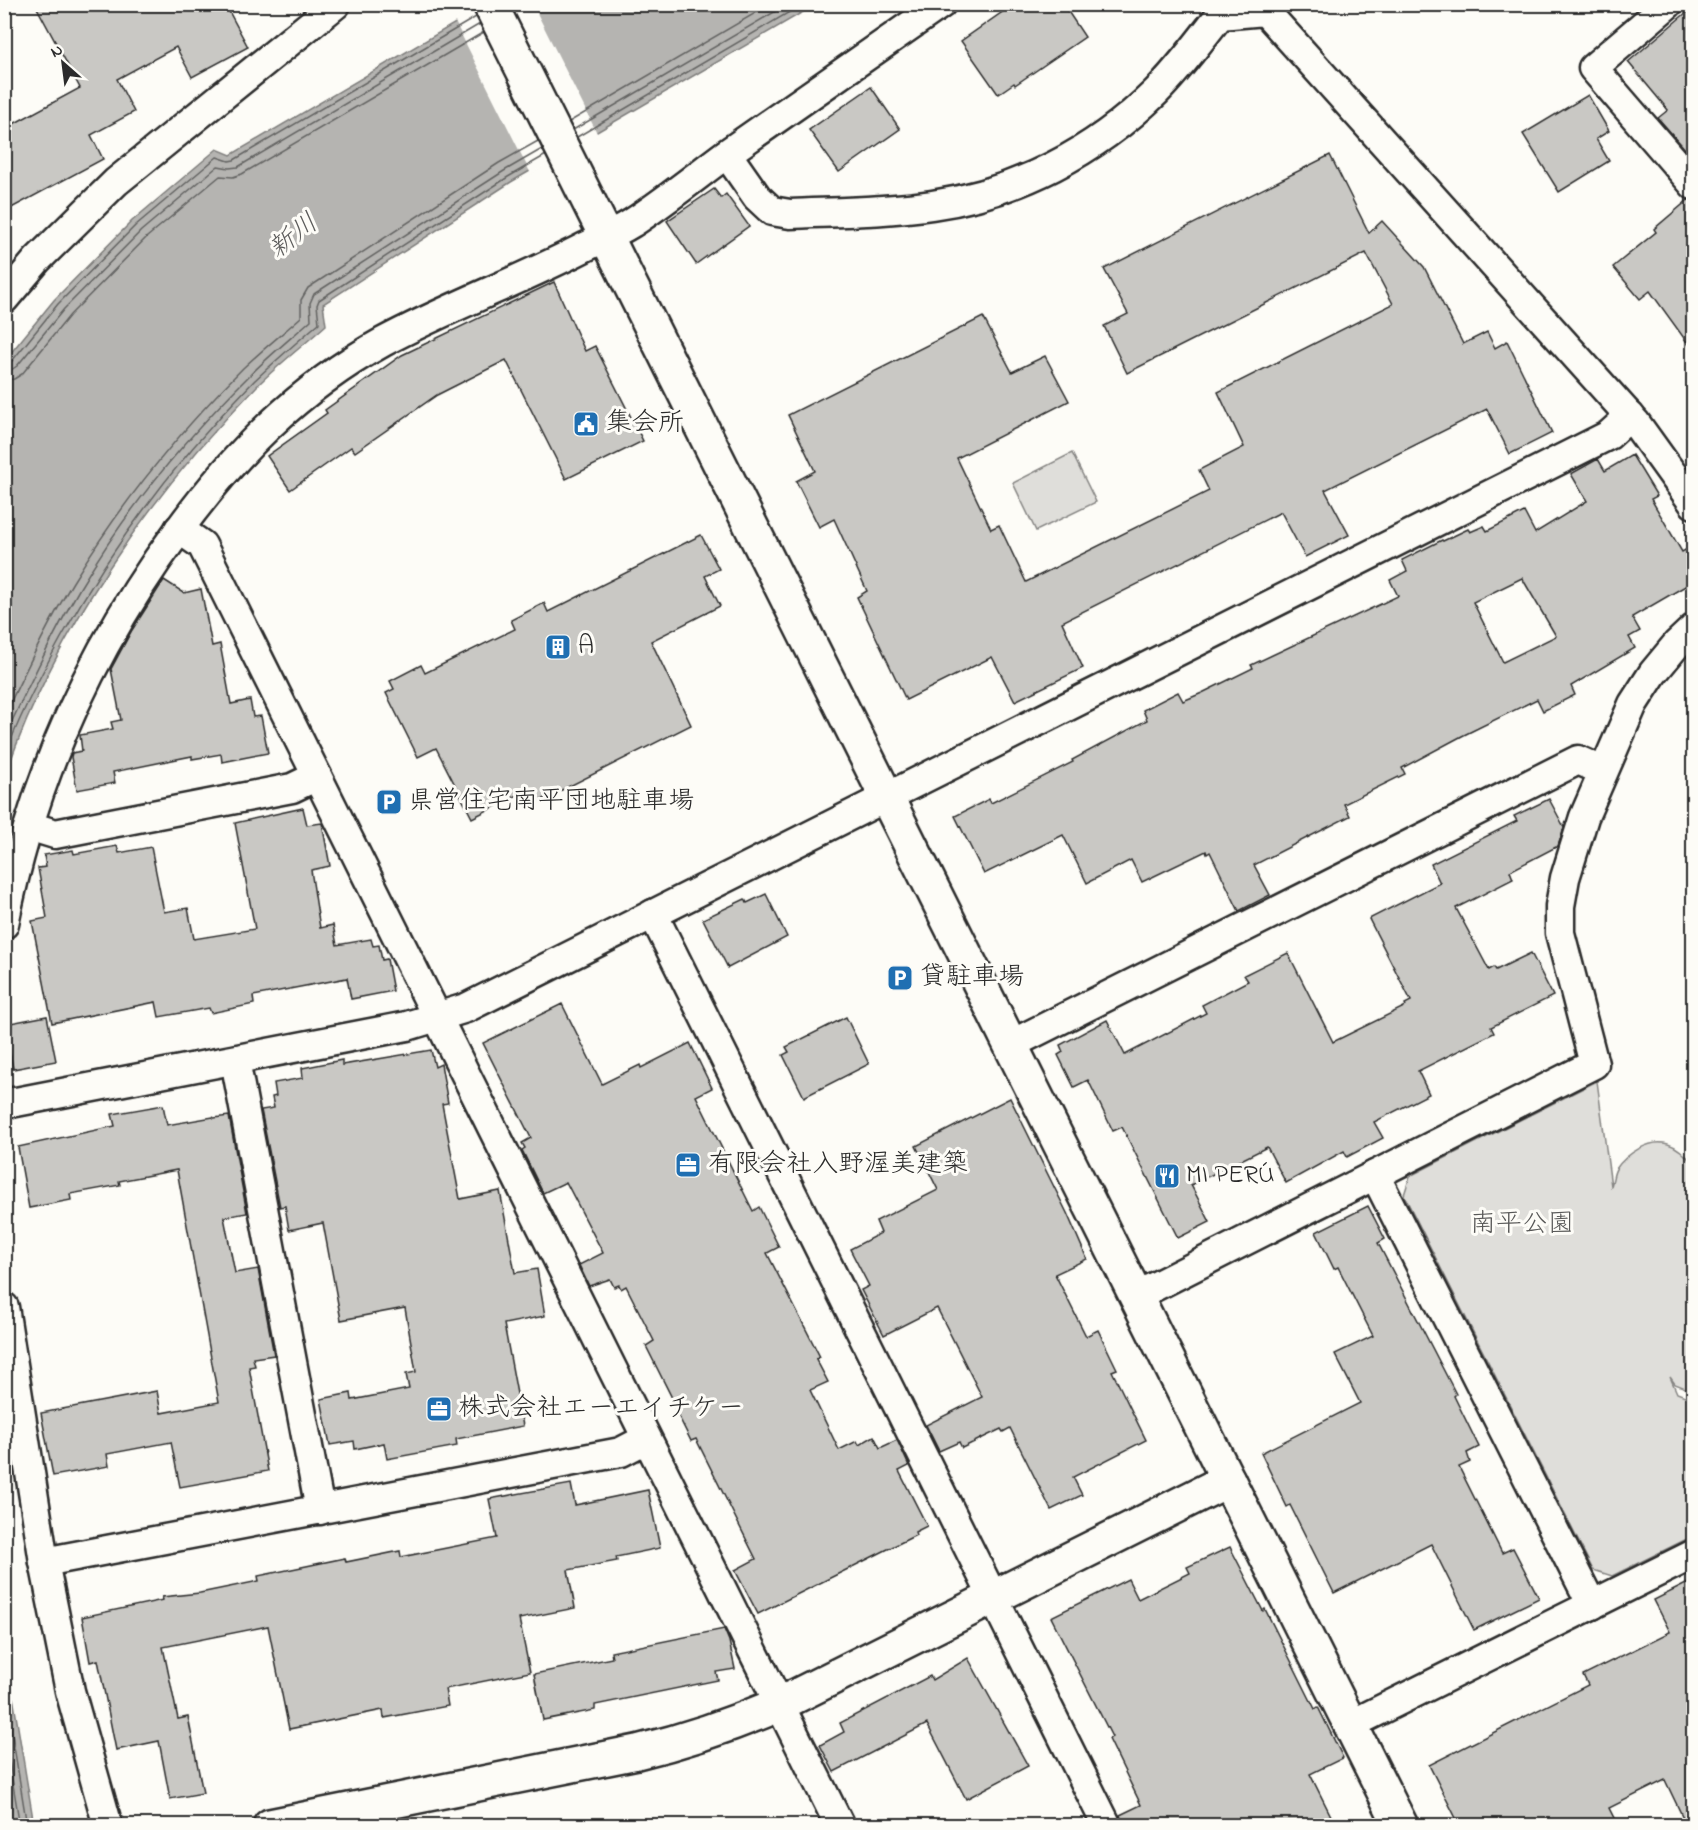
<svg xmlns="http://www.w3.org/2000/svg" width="1698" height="1830" viewBox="0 0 1698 1830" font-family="'Indie Flower','Klee One',sans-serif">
<rect width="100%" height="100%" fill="#fdfcf7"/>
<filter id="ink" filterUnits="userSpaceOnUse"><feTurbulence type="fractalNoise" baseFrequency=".0167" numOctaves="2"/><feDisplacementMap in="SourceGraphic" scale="12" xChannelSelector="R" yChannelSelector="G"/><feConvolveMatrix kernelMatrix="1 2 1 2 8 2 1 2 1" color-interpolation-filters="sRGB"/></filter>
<g filter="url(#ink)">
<!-- green -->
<g fill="#dfdeda" stroke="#858482" stroke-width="1.5">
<path d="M1072,453L1096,502L1036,531L1013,483Z"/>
<path d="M1597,1081L1611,1186C1613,1181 1613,1174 1616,1169C1626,1154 1650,1138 1668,1144C1679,1147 1687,1156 1694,1165L1693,1391L1675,1384L1670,1377L1677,1393L1693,1399V1536L1612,1576L1593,1570L1404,1195L1410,1176Z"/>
</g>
<!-- water -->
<g fill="#b5b4b1" stroke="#7e7d7b" stroke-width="1.5">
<path d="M486,5H815L511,182L323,304L326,325C304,345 279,364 258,385C149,496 56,629 5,776V360L54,300L132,221L217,149L231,155Z"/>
<path d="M4,1648H5L34,1825H5Z"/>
</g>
<!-- pier -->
<path fill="#fdfcf7" d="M480,4L533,5L598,135L531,174L454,20Z"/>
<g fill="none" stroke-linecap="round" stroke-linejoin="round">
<!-- shore -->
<g stroke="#626261" stroke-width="1.5">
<path d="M569,122L771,4"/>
<path d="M573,130L788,4"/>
<path d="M577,137L803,4"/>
<path d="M4,364L12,361L58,304L136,225L217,157L229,161L234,160L476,17"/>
<path d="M4,371L11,370L17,366L64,309L141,231L218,166L229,168L238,167L480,24"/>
<path d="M4,380L14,379L22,374L70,315L147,237L220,176L233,177L242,174L484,32"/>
<path d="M4,716C25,671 47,625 73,582C120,505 179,432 243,368C262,350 282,334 301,317V300L308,288L499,163L538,141"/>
<path d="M4,738C28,687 52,636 80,588C126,510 186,438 250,375C269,356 291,338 311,320L310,303L314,294L504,171L542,149"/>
<path d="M4,758C19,717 40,676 61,638C113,544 178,458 254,381C275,361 297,342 319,323L317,305L319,300L508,177L546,155"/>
<path d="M4,1685L27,1826"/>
<path d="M4,1731L20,1826"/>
</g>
</g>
<!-- building -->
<g fill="#c9c8c4" stroke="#2b2b2b" stroke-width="1.5" fill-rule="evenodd">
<path d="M35,4H225L248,47L192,77L176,47L117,79L134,112L91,135L103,159L4,212V129L80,88Z"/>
<path d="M1014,4H1063L1085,37L1015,85L1014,83L998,94L961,41Z"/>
<path d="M1694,6V159L1658,118L1668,110L1628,62Z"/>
<path d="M871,87L900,129L839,172L809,130Z"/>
<path d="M1588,95L1609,131L1596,139L1609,161L1559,192L1523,134Z"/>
<path d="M1330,155L1369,233L1382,221L1424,267L1463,344L1487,332L1495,348L1507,341L1552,433L1510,454L1487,409L1325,490L1349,535L1305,557L1281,512L1062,622L1083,668L1015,701L992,657L906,700L857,597L867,591L834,519L819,527L796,481L815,471L788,415L983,317L1012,372L1045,356L1069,401L957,458L991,529L999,525L1026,582L1209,491L1199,470L1244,447L1218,392L1393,304L1366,253L1127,373L1104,326L1128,314L1104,269Z"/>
<path d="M714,189L721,198L726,194L749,226L696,264L667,221Z"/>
<path d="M1688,200L1694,201V352L1650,291L1640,299L1613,267L1656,232L1654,229Z"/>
<path d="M554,282L585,351L595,346L643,441L566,479L506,360L437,395L355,452L351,447L290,490L267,456L327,413L325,410L402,355Z"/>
<path d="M1632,455L1657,496L1651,499L1682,552L1694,545V581L1632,617L1640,631L1629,637L1635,648L1571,686L1575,695L1543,711L1537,699L1462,736L1402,768L1405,774L1344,804L1350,816L1254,865L1270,895L1239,911L1210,852L1207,854L1206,851L1142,882L1131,860L1087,883L1063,835L984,874L955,816L989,799L991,803L1073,762L1072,760L1147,720L1143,710L1178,692L1183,701L1202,693L1253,668L1251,665L1398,596L1390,580L1407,571L1402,560L1442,540L1443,541L1468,529L1470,532L1484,526L1487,531L1524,512L1535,533L1587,501L1571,474L1598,459L1605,471ZM1522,578L1556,636L1503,662L1473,602Z"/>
<path d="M701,535L719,569L705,576L720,606L651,641L691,725L532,805L526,791L472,818L436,748L418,757L386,693L394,689L390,681L421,665L425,673L515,629L511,620L544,603L548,612Z"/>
<path d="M164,580L184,593L201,589L212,646L220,644L231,704L250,700L253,717L261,716L268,753L222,762L221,754L192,759V756L113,772L115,783L77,790L71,757L72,753L82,751L80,735L113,729L111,722L121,720L111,669L132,630Z"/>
<path d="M1549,799L1564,827L1558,846L1510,871L1513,879L1456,908L1489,970L1494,967L1496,970L1531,953L1553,996L1491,1027L1494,1033L1418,1071L1429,1094L1374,1122L1383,1138L1347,1157L1344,1151L1286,1183L1267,1147L1191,1185L1210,1222L1178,1238L1122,1127L1113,1131L1088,1080L1074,1087L1058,1055L1063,1052L1060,1045L1107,1020L1125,1055L1206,1013L1202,1005L1248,981L1244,975L1288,953L1333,1042L1406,1006L1405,1004L1411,1001L1369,919L1440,883L1431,864L1517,821L1514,816Z"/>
<path d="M303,808L307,825L322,823L330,866L311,870L320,928L333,925L337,945L371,939L373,946L379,945L382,960L387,959L393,991L351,999L347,978L253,996L254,1004L211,1013L209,1008L159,1017L156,1002L52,1023L32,921L47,918L38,868L46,867L44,855L73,850L74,854L117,846L119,853L151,847L164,912L188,908L194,939L255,929L235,823Z"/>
<path d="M766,894L787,937L728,968L703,919L745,899L747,903Z"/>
<path d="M562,1004L602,1084L640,1065L641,1068L690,1043L712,1088L696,1096L753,1211L759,1207L779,1247L767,1253L820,1357L816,1359L828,1382L810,1390L839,1450L857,1441L859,1445L874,1436L880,1448L897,1440L909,1466L899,1471L927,1526L915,1532L916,1535L758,1614L735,1570L756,1559L696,1439L691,1441L673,1405L675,1404L646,1346L654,1341L626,1286L621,1289L619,1285L614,1287L610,1279L589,1286L579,1265L603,1253L566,1182L543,1193L522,1150L525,1148L522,1143L531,1138L483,1043Z"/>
<path d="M47,1016L56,1061L13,1069L5,1024Z"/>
<path d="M846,1017L869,1064L804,1097L783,1055L789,1052L786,1047Z"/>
<path d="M431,1050L435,1067L441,1064L448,1103L442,1104L460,1199L500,1191L515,1273L537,1269L545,1316L504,1324L523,1426L456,1439L457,1446L387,1459L384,1443L355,1449L354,1441L330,1445L321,1399L351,1393L352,1400L409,1389L406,1374L416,1372L405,1308L341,1320L323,1223L289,1230L285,1206L280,1207L261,1110L274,1108L272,1097L276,1096L274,1083L303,1078L302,1068L342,1060V1065Z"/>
<path d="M1010,1098L1067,1213L1087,1259L1055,1274L1086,1336L1098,1330L1117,1369L1112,1371L1146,1440L1073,1477L1082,1495L1051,1510L1010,1428L1003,1432L1001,1429L962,1448L959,1442L939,1451L926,1425L982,1397L937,1308L884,1335L861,1290L869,1286L850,1249L881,1233L876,1221L938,1190L916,1146Z"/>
<path d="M163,1105L167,1125L213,1117L214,1118L229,1116L247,1213L224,1217L235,1273L258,1269L274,1355L253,1358L255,1366L249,1367L268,1471L180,1487L171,1442L107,1454L109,1466L53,1476L41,1413L157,1391L161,1413L219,1402L177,1170L119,1181L120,1185L70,1194L71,1200L29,1208L18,1147L115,1126L112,1114Z"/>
<path d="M1368,1206L1385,1239L1378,1243L1456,1394L1454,1396L1479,1447L1467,1453L1470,1462L1459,1467L1502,1553L1513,1548L1539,1598L1474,1630L1431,1544L1334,1593L1290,1505L1287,1507L1261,1453L1360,1403L1335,1354L1373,1336L1338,1267L1334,1269L1316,1232Z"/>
<path d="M571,1484L575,1505L648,1490L660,1548L616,1557L617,1561L568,1570L575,1608L519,1619L530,1672L445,1689L448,1706L384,1718L383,1710L289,1729L268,1626L163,1647L178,1719L188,1717L203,1793L170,1799L159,1741L116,1750L98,1660L90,1662L82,1617L163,1600L162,1597L200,1593L259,1581L258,1576L345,1558L346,1562L400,1551L401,1557L497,1538L489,1499Z"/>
<path d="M1230,1547L1263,1611L1265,1609L1315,1709L1318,1707L1343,1758L1310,1774L1336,1826H1123L1120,1815L1141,1805L1109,1739L1112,1737L1051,1617L1128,1579L1138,1599L1190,1573L1187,1567Z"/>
<path d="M1694,1580V1826H1687L1665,1780L1609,1808L1618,1826H1460L1429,1765L1588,1685L1583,1675L1670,1632L1654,1600Z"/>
<path d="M724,1629L729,1641L735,1669L716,1672L718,1680L595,1705V1710L543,1720L534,1674L612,1658L611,1652Z"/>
<path d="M968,1658L1028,1766L966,1799L927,1724L834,1772L820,1745L844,1732L840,1723L930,1676L932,1680Z"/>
</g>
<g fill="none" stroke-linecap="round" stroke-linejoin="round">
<!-- street casing -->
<g stroke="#2b2b2b" stroke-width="33">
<g id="street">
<path d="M1668,4L1593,68L1694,185"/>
<path d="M727,154L757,197L772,211L790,214C837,212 885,212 932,205C1017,193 1095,152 1156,92C1180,68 1200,40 1220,15L1265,11L1635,422L1694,504"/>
<path d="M4,299L37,260L116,182L336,4"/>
<path d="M179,529L202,545L840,1826"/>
<path d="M29,826L55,834L292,788L317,776"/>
<path d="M653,914L1107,1826"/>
<path d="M4,924C32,781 91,649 178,531C234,454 298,389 383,342C448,307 517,282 583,248C599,240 616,233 632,223C664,202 695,177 726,154C797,104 869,54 941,4"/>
<path d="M1010,1045L1578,760L1603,771"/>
<path d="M235,1060L320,1510"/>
<path d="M4,1102H16L407,1026L466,1008L1609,435L1630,416"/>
<path d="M1375,1175L1592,1605"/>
<path d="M1136,1296L1594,1064L1560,933V906L1565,878L1584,817L1633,704L1653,673L1677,644L1694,628"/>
<path d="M4,1307L44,1562L70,1691L108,1826"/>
<path d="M44,1562L621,1452L646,1439"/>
<path d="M1350,1725L1694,1554"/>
</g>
</g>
<!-- secondary casing -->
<g stroke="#2b2b2b" stroke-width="38">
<g id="secondary">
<path d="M490,4L1401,1826"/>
<path d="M270,1826L637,1752C687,1740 731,1725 778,1705L1228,1480"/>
</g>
</g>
<!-- street -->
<use href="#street" stroke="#fdfcf7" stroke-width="28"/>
<!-- secondary -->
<use href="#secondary" stroke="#fdfcf7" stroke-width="33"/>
</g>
</g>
<!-- icons -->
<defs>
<g id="civic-square" transform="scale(1.35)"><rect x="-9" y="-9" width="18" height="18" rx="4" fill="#1f6fb2" stroke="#fdfcf7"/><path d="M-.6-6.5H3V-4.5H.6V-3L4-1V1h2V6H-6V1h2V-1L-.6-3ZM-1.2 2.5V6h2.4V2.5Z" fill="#fff"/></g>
<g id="building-square" transform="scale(1.35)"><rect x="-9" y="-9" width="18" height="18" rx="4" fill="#1f6fb2" stroke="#fdfcf7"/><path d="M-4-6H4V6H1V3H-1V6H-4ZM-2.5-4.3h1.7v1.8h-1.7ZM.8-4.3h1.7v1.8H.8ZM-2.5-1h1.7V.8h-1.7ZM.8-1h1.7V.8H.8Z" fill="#fff"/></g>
<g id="parking-square" transform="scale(1.35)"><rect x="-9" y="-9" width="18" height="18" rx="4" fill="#1f6fb2" stroke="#fdfcf7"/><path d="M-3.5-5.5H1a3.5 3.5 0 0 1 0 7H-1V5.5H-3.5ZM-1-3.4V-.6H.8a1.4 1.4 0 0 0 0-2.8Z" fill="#fff"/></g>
<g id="office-square" transform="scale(1.35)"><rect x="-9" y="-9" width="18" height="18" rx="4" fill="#1f6fb2" stroke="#fdfcf7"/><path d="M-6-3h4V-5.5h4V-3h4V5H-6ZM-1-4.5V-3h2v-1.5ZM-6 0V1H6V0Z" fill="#fff"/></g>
<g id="restaurant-square" transform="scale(1.35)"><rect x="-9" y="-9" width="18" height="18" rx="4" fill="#1f6fb2" stroke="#fdfcf7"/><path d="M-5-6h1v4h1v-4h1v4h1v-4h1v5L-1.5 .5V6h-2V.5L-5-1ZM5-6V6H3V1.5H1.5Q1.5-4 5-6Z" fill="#fff"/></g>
</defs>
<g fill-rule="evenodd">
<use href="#civic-square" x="586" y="424"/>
<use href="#building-square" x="558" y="647"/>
<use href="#parking-square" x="389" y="802"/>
<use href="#parking-square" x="900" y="978"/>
<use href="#office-square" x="688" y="1165"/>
<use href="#restaurant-square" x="1167" y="1176"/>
<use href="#office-square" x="439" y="1409"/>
</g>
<g text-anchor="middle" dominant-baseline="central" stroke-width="6" stroke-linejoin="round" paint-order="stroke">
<!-- poi labels -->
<g font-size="26" fill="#2b2b2b" stroke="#fdfcf7" text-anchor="start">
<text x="606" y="424">集会所</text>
<text x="578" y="647">A</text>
<text x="408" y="802">県営住宅南平団地駐車場</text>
<text x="920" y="978">貸駐車場</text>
<text x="708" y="1165">有限会社入野渥美建築</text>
<text x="1186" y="1176">MI PERÚ</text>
<text x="458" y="1409">株式会社エーエイチケー</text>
</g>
<!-- park labels -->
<g font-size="26" fill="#585857" stroke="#fdfcf7">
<text x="1522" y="1225">南平公園</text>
</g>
<!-- water labels -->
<g font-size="27" font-style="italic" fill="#5b5b5a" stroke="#fdfcf7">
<text transform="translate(294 237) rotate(-38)">新川</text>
</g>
</g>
<!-- margin -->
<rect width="1698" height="1830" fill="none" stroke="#fdfcf7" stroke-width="24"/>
<rect x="12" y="12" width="1674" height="1806" fill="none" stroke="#2b2b2b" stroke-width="2" filter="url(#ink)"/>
<!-- north arrow -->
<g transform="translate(63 63) rotate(332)" stroke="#fdfcf7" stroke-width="4.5" paint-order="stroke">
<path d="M0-4.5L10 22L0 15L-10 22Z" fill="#2b2b2b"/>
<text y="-9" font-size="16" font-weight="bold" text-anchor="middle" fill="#2b2b2b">N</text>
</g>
</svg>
